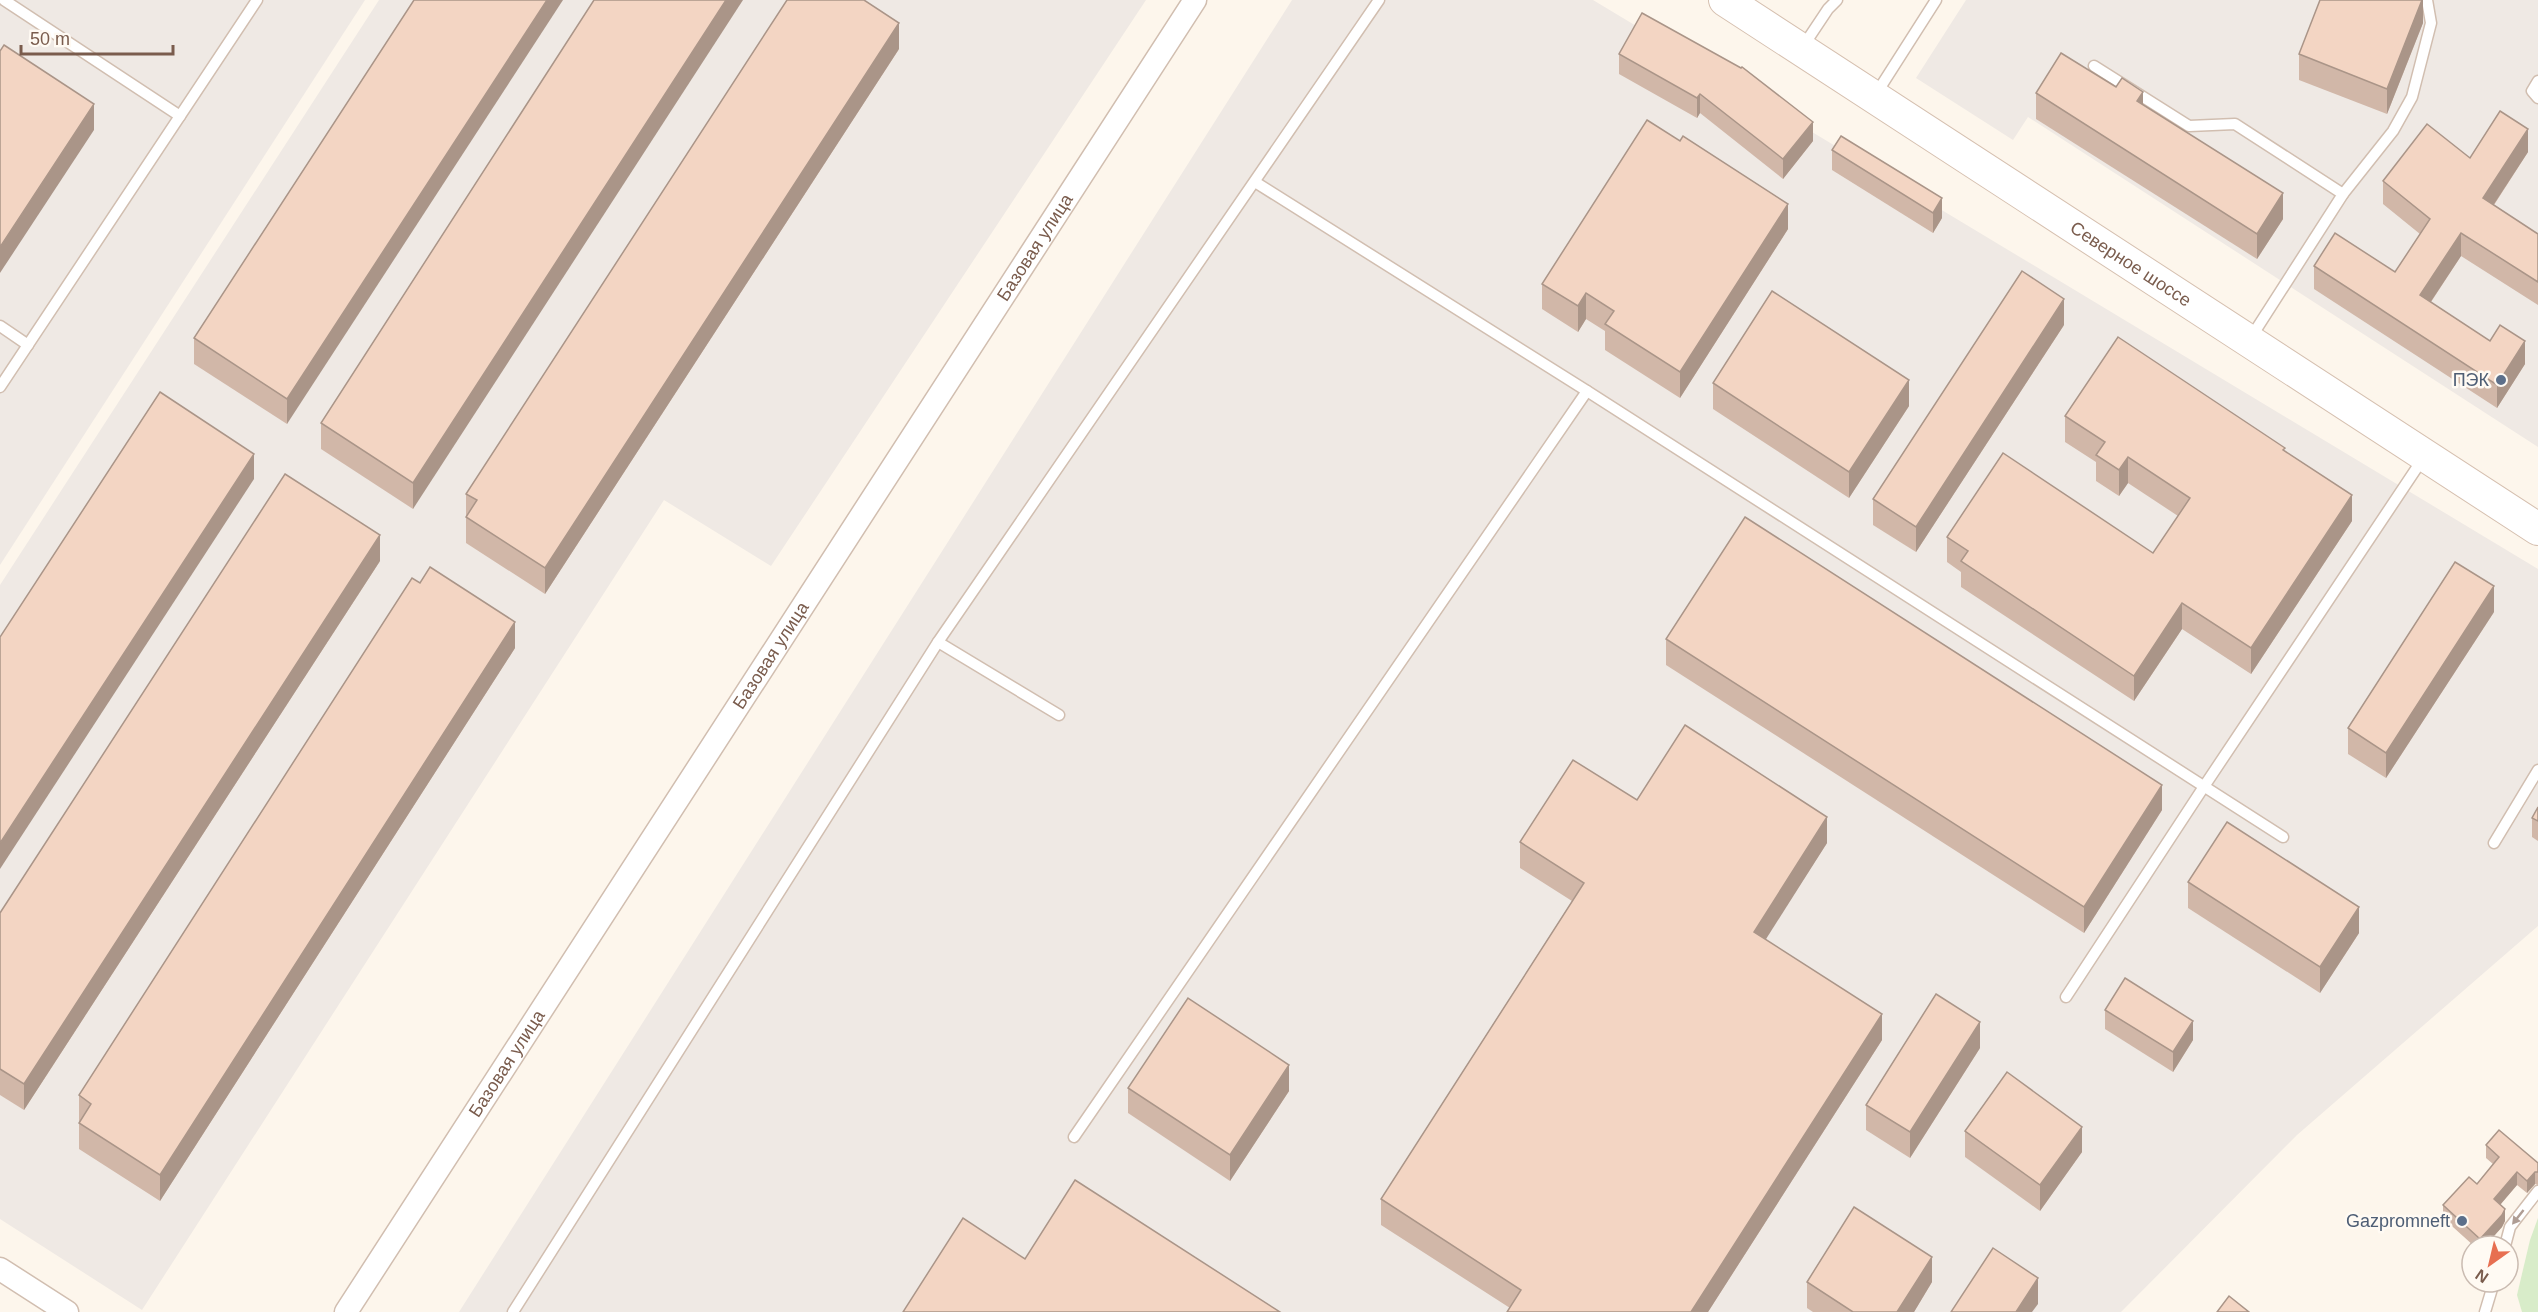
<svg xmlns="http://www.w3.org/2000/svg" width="2538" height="1312" viewBox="0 0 2538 1312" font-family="Helvetica,sans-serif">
<rect width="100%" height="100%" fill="#fdf6ec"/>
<!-- industrial -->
<g fill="#efe9e4">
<path d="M0,0H365L0,565Z"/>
<path d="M379,0H1146L771,566L664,500L142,1310L0,1219V585Z"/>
<path d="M1292,0H1593L2538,569V926L2297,1135L2121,1312H459Z"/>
<path d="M1966,0H2538V447L2028,117L2013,140L1916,78Z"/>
</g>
<!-- green -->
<path fill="#d8ecc9" d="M2538,1218V1312H2522L2517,1295L2530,1240Z"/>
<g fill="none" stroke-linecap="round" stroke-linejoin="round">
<!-- lane casing -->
<g stroke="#d1beb0" stroke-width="13">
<g id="lane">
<path d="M4,0L180,116"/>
<path d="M1802,48L1828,9L1837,0"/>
<path d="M2094,66L2189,126L2235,124L2343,194L2250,339"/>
<path d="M2538,81L2532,91L2538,98"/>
<path d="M1876,94L1936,0"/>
<path d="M1255,182L1587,391L2283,837"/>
<path d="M2343,194L2393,131L2412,97L2431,23L2427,0"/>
<path d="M0,326L28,345"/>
<path d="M0,387L257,0"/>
<path d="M938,642L1059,715"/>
<path d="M2494,843L2538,770"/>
<path d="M2066,997L2205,785L2424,457"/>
<path d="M1074,1137L1587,391"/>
<path d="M2505,1246L2510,1227L2538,1191"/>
<path d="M513,1312L938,642L1379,0"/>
<path d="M2485,1312L2494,1282"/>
</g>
</g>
<!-- street casing -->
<g stroke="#d1beb0" stroke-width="25">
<g id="street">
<path d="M0,1269L67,1312"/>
<path id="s1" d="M346,1312L1195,0"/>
</g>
</g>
<!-- secondary casing -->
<g stroke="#d6c0b0" stroke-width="34">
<g id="secondary">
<path id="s2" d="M1725,0L2538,529"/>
</g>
</g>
<!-- lane -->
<use href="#lane" stroke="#fff" stroke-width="10"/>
<!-- street -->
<use href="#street" stroke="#fff" stroke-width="22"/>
<!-- secondary -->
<use href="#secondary" stroke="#fff" stroke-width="32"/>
</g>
<!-- wall -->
<g fill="#d1b7a8">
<path d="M414,0L287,424L194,364V338Z"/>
<path d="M594,0L413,509L321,449V423Z"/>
<path d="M2423,0V23L2387,114L2299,80V54Z"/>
<path d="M899,49L545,594L466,543V494Z"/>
<path d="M1619,54L1813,141L1783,179L1700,113L1697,118L1619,74Z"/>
<path d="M2036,93L2143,105L2283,219L2257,259L2036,119Z"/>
<path d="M1832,150L1942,218L1933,233L1832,170Z"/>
<path d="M2528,152L2494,205L2538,234V305L2461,256L2431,302L2525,364L2497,408L2314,289V266L2395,272L2420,234L2383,204V181L2470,158Z"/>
<path d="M1788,229L1680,398L1605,350V331L1586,319L1578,332L1542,309V284Z"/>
<path d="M2064,325L1916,552L1873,525V499Z"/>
<path d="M1713,383L1909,406L1849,498L1713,409Z"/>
<path d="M2065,416L2285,451L2352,521L2251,674L2182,629L2134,701L1961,587V572L1947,562V537L2153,553L2178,516L2128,483L2119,496L2096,481V462L2065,442Z"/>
<path d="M380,561L24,1110L0,1095V913Z"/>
<path d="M420,583L515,648L160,1201L79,1149V1123L80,1122L79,1121V1095Z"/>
<path d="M2494,612L2386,778L2348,754V728Z"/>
<path d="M1666,639L2162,810L2084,933L1666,665Z"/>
<path d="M1637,800L1827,843L1765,939L1882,1040L1708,1312H1507L1510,1308L1381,1225V1199L1572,901L1520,868V842Z"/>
<path d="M2538,807V841L2532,837V818Z"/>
<path d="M2188,882L2359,933L2320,993L2188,908Z"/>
<path d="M2105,1010L2193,1040L2173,1072L2105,1029Z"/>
<path d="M1980,1048L1910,1158L1866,1130V1105Z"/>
<path d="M1128,1088L1289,1091L1230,1181L1128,1113Z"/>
<path d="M1965,1131L2082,1152L2040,1211L1965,1157Z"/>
<path d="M2486,1145L2538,1163V1185L2535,1184L2527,1193L2517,1185L2500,1205L2505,1221L2502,1227L2485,1246H2474L2443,1218V1205L2477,1184L2493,1164L2486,1158Z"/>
<path d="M1807,1282H1932L1914,1312H1813L1807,1308Z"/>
</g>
<!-- shaded-wall -->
<g fill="#aa9588">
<path d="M547,0H563L287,424V399Z"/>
<path d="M726,0H743L413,509V483Z"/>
<path d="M2422,0H2423V23L2387,114V89Z"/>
<path d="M899,23V49L545,594V568Z"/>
<path d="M2143,92V118L2137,101Z"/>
<path d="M1700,94V113L1697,118V98Z"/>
<path d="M94,104V130L0,273V247Z"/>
<path d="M1813,122V141L1783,179V159Z"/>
<path d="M2528,129V152L2483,221V198Z"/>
<path d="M2283,193V219L2257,259V234Z"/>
<path d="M1942,198V218L1933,233V213Z"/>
<path d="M1788,204V229L1680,398V372Z"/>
<path d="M2461,233V256L2420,318V295Z"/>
<path d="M1586,293V319L1578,332V306Z"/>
<path d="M2064,299V325L1916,552V527Z"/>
<path d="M2525,341V364L2497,408V385Z"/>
<path d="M1909,380V406L1849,498V472Z"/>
<path d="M254,454V479L0,869V843Z"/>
<path d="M2128,457V483L2119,496V470Z"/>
<path d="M2352,495V521L2251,674V648Z"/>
<path d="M380,535V561L24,1110V1084Z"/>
<path d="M2494,586V612L2386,778V753Z"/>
<path d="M2182,603V629L2134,701V676Z"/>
<path d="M515,622V648L160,1201V1175Z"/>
<path d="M2162,785V810L2084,933V907Z"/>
<path d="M1827,817V843L1754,958V932Z"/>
<path d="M2359,907V933L2320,993V967Z"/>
<path d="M1882,1014V1040L1708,1312H1691Z"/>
<path d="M2193,1021V1040L2173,1072V1052Z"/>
<path d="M1980,1022V1048L1910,1158V1132Z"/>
<path d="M1289,1065V1091L1230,1181V1155Z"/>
<path d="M2082,1127V1152L2040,1211V1185Z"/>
<path d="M2517,1172V1185L2494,1212V1199Z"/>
<path d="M2535,1172V1184L2527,1193V1181Z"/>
<path d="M2505,1209V1221L2502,1227L2485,1246H2480V1239Z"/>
<path d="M1932,1257V1282L1914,1312H1897Z"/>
<path d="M2038,1278V1304L2032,1312H2016Z"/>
</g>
<!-- building -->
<g fill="#f3d5c3" stroke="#aa9588" stroke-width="1.5">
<path d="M414,0H547L287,399L194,338Z"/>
<path d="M594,0H726L413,483L321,423Z"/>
<path d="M787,0H864L899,23L545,568L466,517L477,500L466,494Z"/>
<path d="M2320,0H2422L2387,89L2299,54Z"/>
<path d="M1642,13L1741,68L1742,67L1813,122L1783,159L1700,94L1697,98L1619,54Z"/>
<path d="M4,45L94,104L0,247V51Z"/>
<path d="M2061,53L2116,87L2122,78L2143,92L2137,101L2283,193L2257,234L2036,93Z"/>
<path d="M2500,111L2528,129L2483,198L2538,234V282L2461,233L2420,295L2490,341L2500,325L2525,341L2497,385L2314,266L2335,233L2395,272L2430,219L2383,181L2427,124L2470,158Z"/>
<path d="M1647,120L1680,141L1683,136L1788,204L1680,372L1605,324L1614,311L1586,293L1578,306L1542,284Z"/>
<path d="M1841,136L1942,198L1933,213L1832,150Z"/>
<path d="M2022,271L2064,299L1916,527L1873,499Z"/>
<path d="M1772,291L1909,380L1849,472L1713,383Z"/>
<path d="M2118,337L2285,448L2283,450L2352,495L2251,648L2182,603L2134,676L1961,561L1968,551L1947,537L2003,453L2153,553L2190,498L2128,457L2119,470L2096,455L2105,442L2065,416Z"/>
<path d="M160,392L254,454L0,843V637Z"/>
<path d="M285,474L380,535L24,1084L0,1069V913Z"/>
<path d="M1745,517L2162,785L2084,907L1666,639Z"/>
<path d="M2455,562L2494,586L2386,753L2348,728Z"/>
<path d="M430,567L515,622L160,1175L79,1123L91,1104L79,1095L412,578L420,583Z"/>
<path d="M1685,725L1827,817L1754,932L1882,1014L1691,1312H1507L1521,1290L1381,1199L1584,883L1520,842L1573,760L1637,800Z"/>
<path d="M2538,807V821L2532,818Z"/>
<path d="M2227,822L2359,907L2320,967L2188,882Z"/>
<path d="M2125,978L2193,1021L2173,1052L2105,1010Z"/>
<path d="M1936,994L1980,1022L1910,1132L1866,1105Z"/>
<path d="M1188,998L1289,1065L1230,1155L1128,1088Z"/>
<path d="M2007,1072L2082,1127L2040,1185L1965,1131Z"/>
<path d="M2499,1130L2538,1163V1172H2535L2527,1181L2517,1172L2494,1199L2505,1209L2502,1215L2480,1239L2443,1205L2469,1177L2477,1184L2499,1157L2486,1145Z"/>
<path d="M1075,1180L1280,1312H903L963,1218L1025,1259Z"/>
<path d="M1854,1207L1932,1257L1897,1312H1853L1807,1282Z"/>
<path d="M1993,1248L2038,1278L2016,1312H1951Z"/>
<path d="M2229,1296L2249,1312H2217Z"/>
</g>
<!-- one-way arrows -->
<defs><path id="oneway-solid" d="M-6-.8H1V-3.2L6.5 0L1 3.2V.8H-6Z" transform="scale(1.5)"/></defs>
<use fill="#af9d94" href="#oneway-solid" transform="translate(2518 1217) rotate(128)"/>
<!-- markers -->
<g fill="#5c6f8a" stroke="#fffaf3" stroke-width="2">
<circle cx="2501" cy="380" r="6"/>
<circle cx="2462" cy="1221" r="6"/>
</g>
<g text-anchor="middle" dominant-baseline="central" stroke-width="5" stroke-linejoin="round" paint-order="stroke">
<!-- street labels -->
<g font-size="18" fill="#7a5c4d" stroke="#fffaf3">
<text stroke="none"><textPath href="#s1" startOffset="1268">Базовая улица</textPath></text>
<text stroke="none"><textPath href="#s2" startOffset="484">Северное шоссе</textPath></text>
<text stroke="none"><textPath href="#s1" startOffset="782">Базовая улица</textPath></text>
<text stroke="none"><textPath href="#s1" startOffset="296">Базовая улица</textPath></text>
</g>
<!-- service labels -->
<g font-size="18" fill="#4e5e75" stroke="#fffaf3" text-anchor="end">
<text x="2489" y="380">ПЭК</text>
<text x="2450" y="1221">Gazpromneft</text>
</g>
</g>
<!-- north arrow -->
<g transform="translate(2490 1264) rotate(214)"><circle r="28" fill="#fffaf3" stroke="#cabbb1" stroke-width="1.5"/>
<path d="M0-4.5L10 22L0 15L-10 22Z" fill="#e76f51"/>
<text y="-9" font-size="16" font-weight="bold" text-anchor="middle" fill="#7a5c4d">N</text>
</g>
<!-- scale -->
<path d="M21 45v9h152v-9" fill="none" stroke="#7a5c4d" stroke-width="3"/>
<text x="30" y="45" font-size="18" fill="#7a5c4d" stroke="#fffaf3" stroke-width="4.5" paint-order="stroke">50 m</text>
</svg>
